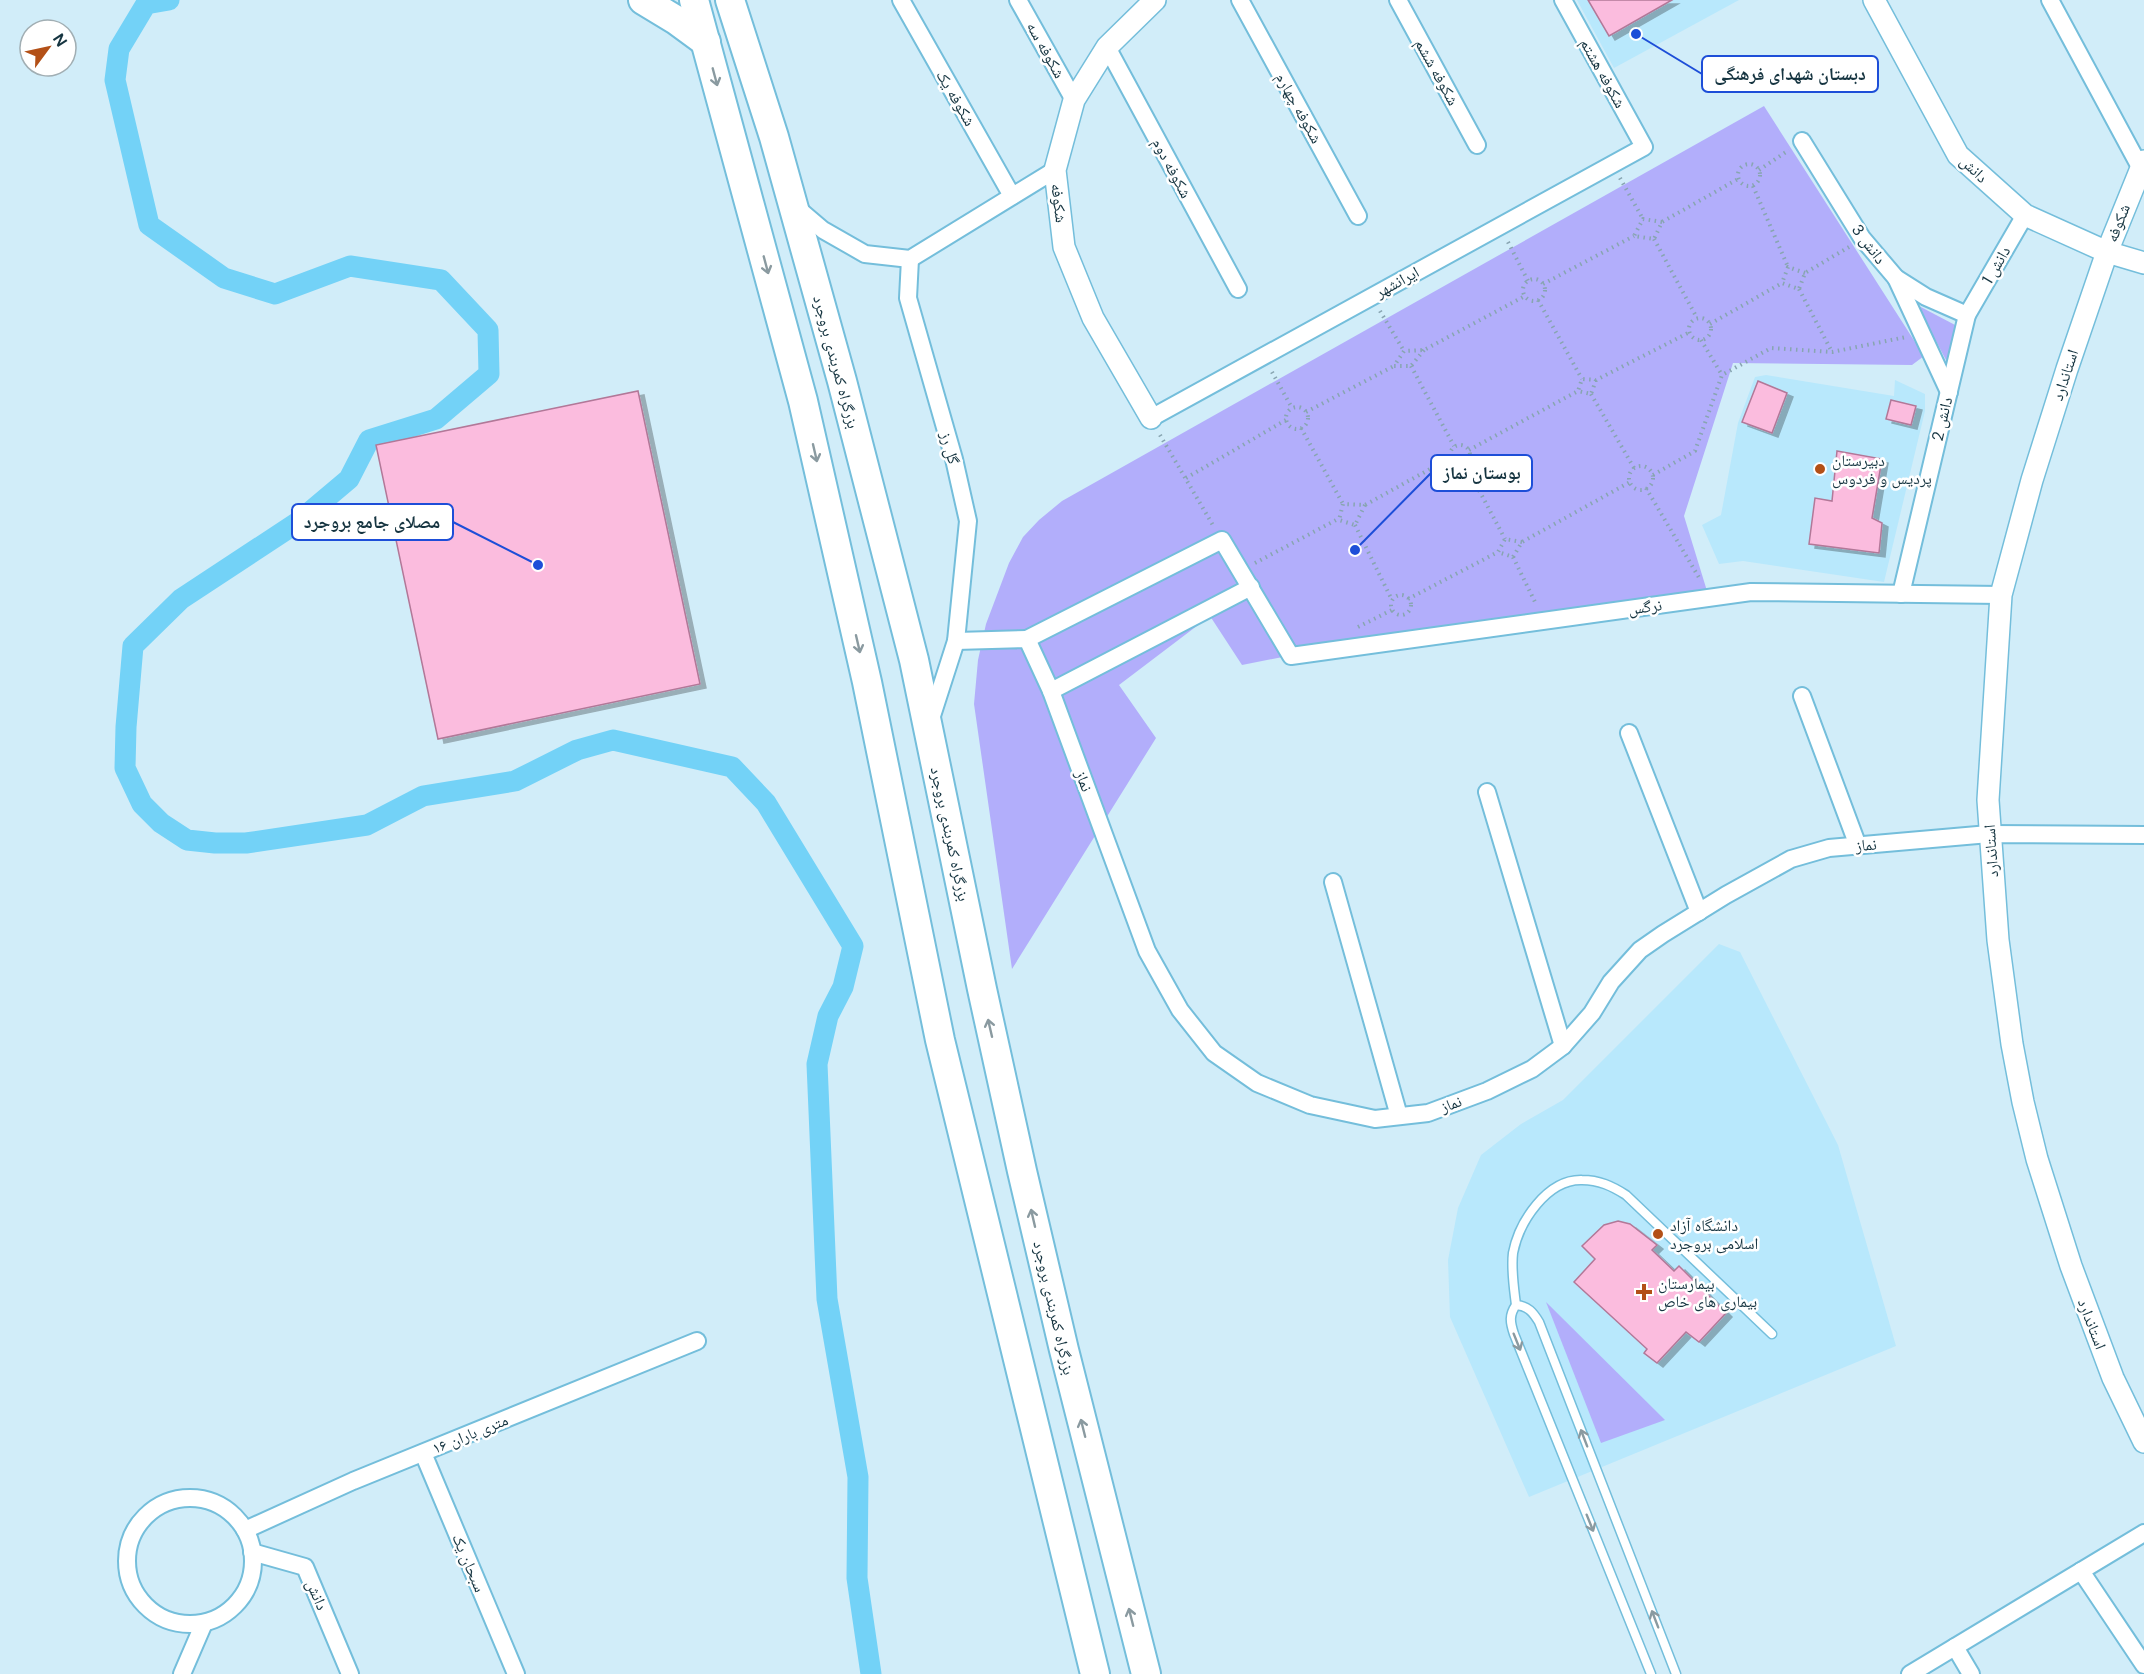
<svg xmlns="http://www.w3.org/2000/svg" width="2144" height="1674" viewBox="0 0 2144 1674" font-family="'DM Sans','Noto Naskh Arabic',sans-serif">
<defs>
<filter id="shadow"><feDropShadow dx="6" dy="4" stdDeviation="0" flood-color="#0004"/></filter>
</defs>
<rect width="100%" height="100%" fill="#d1edf9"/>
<!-- built -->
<g fill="#b8e8fc">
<path d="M1577,0H1739L1614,68Z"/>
<path d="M1766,375L1894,396L1895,380L1925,394V411L1884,582L1743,561L1719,564L1702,525L1721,515L1738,423L1755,377Z"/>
<path d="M1719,944L1740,952L1838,1145L1896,1346L1529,1497L1450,1317L1448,1260L1458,1208L1481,1155L1521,1124L1563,1100Z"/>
</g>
<!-- green -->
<g fill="#b2aefb">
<path d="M1764,106L1924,356L1912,365L1733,363L1684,516L1707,591L1313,651L1242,665L1210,616L1119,685L1156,738L1012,969L974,704L978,660L986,624L1009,563L1023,537L1039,520L1062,501Z"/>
<path d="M1917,305L1957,326L1947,362Z"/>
<path d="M1546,1302L1665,1420L1601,1443Z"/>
</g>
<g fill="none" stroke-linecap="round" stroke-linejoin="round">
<!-- canal -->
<path stroke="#73d2f7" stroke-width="21" d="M169,0L146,4L119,49L115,80L149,225L224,278L275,294L350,266L441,280L488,330L489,374L436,419L369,440L349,479L298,522L181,599L133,646L126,727L125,768L142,804L161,823L187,840L215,843H246L367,825L423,796L515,781L577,750L613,740L732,767L766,803L853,946L843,987L828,1016L817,1064L827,1299L858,1477L857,1578L871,1674"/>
</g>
<!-- building -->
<g fill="#fbbcde" stroke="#b27898" stroke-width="1.5" filter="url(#shadow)">
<path d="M1588,0H1672L1609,36Z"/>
<path d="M1758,381L1787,393L1772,433L1742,422Z"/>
<path d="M638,391L700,684L438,739L376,445Z"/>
<path d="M1891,400L1916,406L1911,425L1886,419Z"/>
<path d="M1837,451L1882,459L1872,518L1882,523L1879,553L1809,544L1815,498L1832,501Z"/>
<path d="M1618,1221L1630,1224L1657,1245L1652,1250L1674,1271L1679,1266L1726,1313L1699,1342L1686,1332L1657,1363L1644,1353L1647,1349L1574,1282L1595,1259L1582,1246L1604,1225Z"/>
</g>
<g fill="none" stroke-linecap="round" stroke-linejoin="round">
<!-- service casing -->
<g stroke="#74bedb" stroke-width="11">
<g id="service">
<path d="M1516,1305C1514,1288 1511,1270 1513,1253C1519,1222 1547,1179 1582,1180C1599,1180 1612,1186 1626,1195L1772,1334"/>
<path d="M1651,1674L1514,1334C1510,1322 1509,1315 1516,1305C1528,1306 1533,1312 1539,1322L1676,1674"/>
</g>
</g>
<!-- minor casing -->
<g stroke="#74bedb" stroke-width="20">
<g id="minor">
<path d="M901,0L1012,196"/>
<path d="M1018,0L1074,100"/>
<path d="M1240,0L1358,216"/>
<path d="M1398,0L1477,145"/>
<path d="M2050,0L2140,167"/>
<path d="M1107,47L1238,289"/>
<path d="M1802,141L1862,238L1896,278L1926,297L1967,315"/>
<path d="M796,207L823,230L865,254L910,259L1055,170"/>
<path d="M910,259L908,298L954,459L968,521L956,641L930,722"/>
<path d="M1896,278L1949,392"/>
<path d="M1151,418L1644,147L1563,0"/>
<path d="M1901,594L1967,315L2025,215"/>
<path d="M1027,639L1222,540L1291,656L1751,592L2001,595"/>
<path d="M956,641L1027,639L1051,691L1147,951L1180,1010L1214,1053L1257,1083L1310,1105L1375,1119L1428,1113L1487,1091L1532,1069L1563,1046L1592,1013L1611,982L1640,950L1663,934L1726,895L1791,859L1829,848L1989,834L2144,835"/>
<path d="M1051,691L1251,587"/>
<path d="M1802,696L1858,846"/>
<path d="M1629,733L1699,912"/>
<path d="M1487,792L1563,1046"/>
<path d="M1333,882L1399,1116"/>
<path d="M423,1453L516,1674"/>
<circle cx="190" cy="1561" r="63"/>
<path d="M245,1530L353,1481L697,1341"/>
<path d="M252,1552L305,1567L350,1674"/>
<path d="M2081,1571L2144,1665"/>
<path d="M1955,1647L1971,1674"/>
<path d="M182,1674L204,1623"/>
<path d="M1910,1674L2144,1533"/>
</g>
</g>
<!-- tertiary casing -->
<g stroke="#74bedb" stroke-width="24">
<g id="tertiary">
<path d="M1874,0L1958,155L2025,215L2107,252L2144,263"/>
<path d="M2144,161L2107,252L2067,369L2032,480L2001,595L1988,800L1998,940L2012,1044L2023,1102L2037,1159L2071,1266L2113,1378L2144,1442"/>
<path d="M1151,418L1093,318L1064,247L1055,170L1074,100L1107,47L1155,0"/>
</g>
</g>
<!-- trunk casing -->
<g stroke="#74bedb" stroke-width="32">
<g id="trunk">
<path d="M643,0L676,20L706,42"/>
<path d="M694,0L803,401L867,682L940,1040L1095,1674"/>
<path d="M730,0L774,137L842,381L914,660L982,989L1022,1171L1064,1350L1146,1674"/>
</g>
</g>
<!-- path -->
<g stroke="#88a5b1" stroke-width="4" stroke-dasharray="1.5 4.5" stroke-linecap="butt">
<circle cx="1749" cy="175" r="11"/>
<path d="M1759,170L1789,150"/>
<path d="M1620,178L1643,219"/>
<path d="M1753,186L1788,267"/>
<path d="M1662,222L1643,219L1634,236L1654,239L1662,222L1738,179"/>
<path d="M1654,239L1697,318"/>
<path d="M1508,242L1528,281"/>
<path d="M1805,273L1788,267L1782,283L1799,289L1805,273L1849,247"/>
<circle cx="1534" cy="290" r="11"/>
<path d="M1543,284L1634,236"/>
<path d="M1799,289L1832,352"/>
<path d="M1538,300L1582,379"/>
<path d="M1380,311L1404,351"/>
<circle cx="1700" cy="329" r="11"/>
<path d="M1710,324L1782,283"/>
<path d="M1701,340L1722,375"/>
<path d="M1424,350L1411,366H1394L1404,351L1424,350L1525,296"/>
<path d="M1411,366L1454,446"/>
<path d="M1272,372L1292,408"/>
<path d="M1596,380L1591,394L1578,391L1582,379L1596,380L1690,332"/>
<path d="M1591,394L1634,468"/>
<circle cx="1297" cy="418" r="11"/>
<path d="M1306,412L1394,366"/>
<path d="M1301,428L1343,504"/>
<path d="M1160,435L1214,527"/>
<circle cx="1460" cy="455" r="10"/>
<path d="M1469,450L1578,391"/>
<path d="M1465,464L1505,539"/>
<circle cx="1641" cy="478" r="12"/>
<path d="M1653,475L1695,451L1722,375L1771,348L1832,352L1906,337"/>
<path d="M1186,478L1286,420"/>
<path d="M1646,488L1701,581"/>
<path d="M1365,505L1355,525L1339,520L1343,504L1365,505L1450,458"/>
<path d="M1355,525L1392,600"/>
<path d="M1522,542L1505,539L1498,552L1513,557L1522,542L1630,482"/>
<path d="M1513,557L1536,604"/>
<path d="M1255,563L1338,519"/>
<circle cx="1401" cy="605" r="10"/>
<path d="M1408,599L1498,552"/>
<path d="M1358,627L1392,610"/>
</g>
<!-- service -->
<use href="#service" stroke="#fff" stroke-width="8"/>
<!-- minor -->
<use href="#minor" stroke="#fff" stroke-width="16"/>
<!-- tertiary -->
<use href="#tertiary" stroke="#fff" stroke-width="21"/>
<!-- trunk -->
<use href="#trunk" stroke="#fff" stroke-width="28"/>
</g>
<!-- one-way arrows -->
<defs><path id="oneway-shaft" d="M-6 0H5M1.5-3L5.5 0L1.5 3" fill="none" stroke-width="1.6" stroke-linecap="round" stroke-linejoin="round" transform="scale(1.5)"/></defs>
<g stroke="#8a9aa0">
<use href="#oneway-shaft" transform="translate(715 77) rotate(75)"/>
<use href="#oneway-shaft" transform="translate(766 265) rotate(75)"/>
<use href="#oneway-shaft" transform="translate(815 453) rotate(77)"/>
<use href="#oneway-shaft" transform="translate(858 644) rotate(77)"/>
<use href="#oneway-shaft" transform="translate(990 1028) rotate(-103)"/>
<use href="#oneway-shaft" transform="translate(1033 1218) rotate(-103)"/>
<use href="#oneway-shaft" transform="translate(1517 1342) rotate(68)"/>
<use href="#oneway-shaft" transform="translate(1083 1428) rotate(-104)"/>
<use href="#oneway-shaft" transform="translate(1584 1438) rotate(-111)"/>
<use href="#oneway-shaft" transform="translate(1590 1523) rotate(68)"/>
<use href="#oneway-shaft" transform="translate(1131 1617) rotate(-104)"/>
<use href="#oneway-shaft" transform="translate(1655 1619) rotate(-111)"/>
</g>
<!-- markers -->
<g fill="#b35017" stroke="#fff" stroke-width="2">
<circle cx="1820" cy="469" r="6"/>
<circle cx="1658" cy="1234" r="6"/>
<path d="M1641 1283h6v6h6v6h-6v6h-6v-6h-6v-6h6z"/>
</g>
<g text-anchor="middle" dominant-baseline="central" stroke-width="5" stroke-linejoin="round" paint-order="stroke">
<!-- street labels -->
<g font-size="16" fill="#153440" stroke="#fff">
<text transform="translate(1046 50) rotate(61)">شکوفه سه</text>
<text transform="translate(1437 72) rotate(61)">شکوفه ششم</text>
<text transform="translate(1603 73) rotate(61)">شکوفه هشتم</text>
<text transform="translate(956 98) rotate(60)">شکوفه یک</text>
<text transform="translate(1299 108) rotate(61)">شکوفه چهارم</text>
<text transform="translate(1172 168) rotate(62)">شکوفه دوم</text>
<text transform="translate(1974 169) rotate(44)">دانش</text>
<text transform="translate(1059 203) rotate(83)">شکوفه</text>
<text transform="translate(2118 223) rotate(-69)">شکوفه</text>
<text transform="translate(1869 244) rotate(53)">دانش 3</text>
<text transform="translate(1996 265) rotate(-60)">دانش 1</text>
<text transform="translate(1397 282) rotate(-29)">ایرانشهر</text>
<text transform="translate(836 362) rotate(75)">بزرگراه کمربندی بروجرد</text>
<text transform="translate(2065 375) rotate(-72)">استاندارد</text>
<text transform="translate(1942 419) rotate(-77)">دانش 2</text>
<text transform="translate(950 448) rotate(75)">گل رز</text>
<text transform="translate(1645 607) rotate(-8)">نرگس</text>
<text transform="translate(1084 781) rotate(70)">نماز</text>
<text transform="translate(950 834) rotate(78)">بزرگراه کمربندی بروجرد</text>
<text transform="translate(1866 845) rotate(-5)">نماز</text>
<text transform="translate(1991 851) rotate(-94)">استاندارد</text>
<text transform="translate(1451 1104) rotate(-20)">نماز</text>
<text transform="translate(1054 1308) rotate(77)">بزرگراه کمربندی بروجرد</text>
<text transform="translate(2092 1324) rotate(69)">استاندارد</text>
<text transform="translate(470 1434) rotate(-22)">۱۶ متری باران</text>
<text transform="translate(469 1563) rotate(67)">سبحان یک</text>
<text transform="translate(317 1595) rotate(67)">دانش</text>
</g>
<!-- poi labels -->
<g font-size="16" fill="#153440" stroke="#fff" text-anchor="start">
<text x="1832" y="460">دبیرستان<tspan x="1832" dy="18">پردیس و فردوس</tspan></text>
<text x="1670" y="1225">دانشگاه آزاد<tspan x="1670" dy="18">اسلامی بروجرد</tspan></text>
<text x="1658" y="1283">بیمارستان<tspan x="1658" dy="18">بیماری های خاص</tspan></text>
</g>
</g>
<!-- callouts -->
<path fill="none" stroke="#1d4ed8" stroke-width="2" d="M1636 34L1702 74M1355 550L1431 473M538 565L453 522"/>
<g fill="#1d4ed8" stroke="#fff" stroke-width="2">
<circle cx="1636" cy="34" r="6"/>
<circle cx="1355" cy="550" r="6"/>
<circle cx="538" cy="565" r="6"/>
</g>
<g fill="#fff" stroke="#1d4ed8" stroke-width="2">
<rect x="1702" y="56" width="176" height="36" rx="6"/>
<rect x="1431" y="455" width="101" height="36" rx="6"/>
<rect x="292" y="504" width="161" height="36" rx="6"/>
</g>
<g font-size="18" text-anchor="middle" font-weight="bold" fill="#153440">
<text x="1790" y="80">دبستان شهدای فرهنگی</text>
<text x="1482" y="479">بوستان نماز</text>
<text x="372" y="528">مصلای جامع بروجرد</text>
</g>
<!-- north arrow -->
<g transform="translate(48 48) rotate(57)"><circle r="28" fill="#ffffff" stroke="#a1aeb3" stroke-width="1.5"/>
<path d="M0-4.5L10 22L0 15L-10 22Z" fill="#b35017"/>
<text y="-9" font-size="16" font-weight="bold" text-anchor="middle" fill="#153440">N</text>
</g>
</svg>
